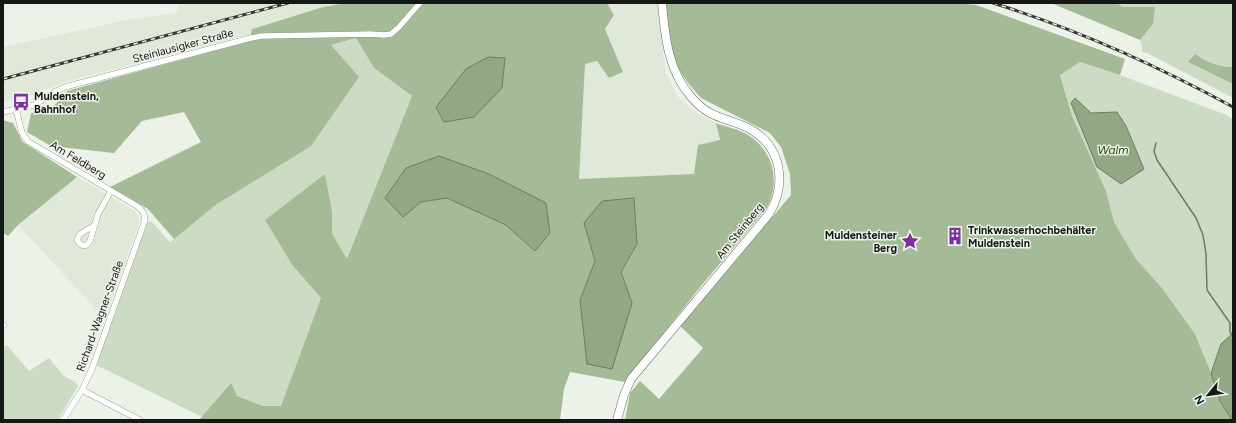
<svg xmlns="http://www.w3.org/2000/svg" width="1236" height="423" viewBox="0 0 1236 423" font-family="Figtree,sans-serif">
<rect width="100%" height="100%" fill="#edf2e9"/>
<!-- built -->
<g fill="#dfe8d9">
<path d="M180,3H346L323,7L252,29L251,34L68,81L32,95L3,102V47L127,20L176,13Z"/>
<path d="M607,3H657L666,73L678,97L697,113L716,123L720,140L698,145L694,174L579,179L585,64L597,61L623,71L605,29L614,15Z"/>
<path d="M77,177L135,211L139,219V224L105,319L18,225Z"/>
</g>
<!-- green -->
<g fill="#cddbc4" fill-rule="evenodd">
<path d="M1117,3H1233V67C1218,67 1207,62 1195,54L1188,62L1233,84V98L1147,53L1142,52V47L1140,40L1153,24Z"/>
<path d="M356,38L374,68L412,96L347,259L332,233V212L293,266L321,298L281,407L263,406L237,396L231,384L202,417L96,365L147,223L151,221L170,242L217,204L331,45Z"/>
<path d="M1080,62L1120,75L1224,114L1233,119V333L1221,344L1211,373L1195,334L1162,288L1136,259L1114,222L1106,191L1072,116L1060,75ZM1075,98L1091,113L1117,112L1126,126L1144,169L1081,126L1071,103Z"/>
<path d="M7,345L29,371L49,358L63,375L76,383L78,386L58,420H3V348Z"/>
</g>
<!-- forest -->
<g fill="#a5bb97" fill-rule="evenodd">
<path d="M346,3H607L614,15L605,29L623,72L609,78L597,61L585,64L579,179L694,174L698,145L720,140L716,123C726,127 739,129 748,135C774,151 781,183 766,209L701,286L625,382L570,372L564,389L560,420H199L231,383L237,396L263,406H281L321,298L293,266L265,220L325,174L332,212V233L347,259L412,96L374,68L356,38L331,45L359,77L311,146L217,204L174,239L148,209L110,187L201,142L184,112L142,121L114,153L51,146L27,132L31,113L53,107L67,91L249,41L252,29L323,7ZM489,174L535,251L506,225L447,198L421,202ZM584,223L637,244L621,272L632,303L627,319L580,300L595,261Z"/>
<path d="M665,3H957L976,5L1125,59L1120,75L1080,62L1060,75L1072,116L1106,191L1114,222L1136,259L1162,288L1195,334L1211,373L1220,401L1232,420H625L630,393L640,381L659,399L703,348L680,326L791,195L790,174L781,147L770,133L701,98L688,83L675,64L671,51Z"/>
<path d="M1051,3H1117L1123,7H1155L1153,24L1140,40Z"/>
<path d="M1195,54C1207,62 1218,67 1233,67V84L1188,62Z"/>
<path d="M3,120L13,123L23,142L77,177L18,225L8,236L3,233Z"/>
</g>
<!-- water -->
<g fill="#92a784" stroke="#6d7c63">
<path d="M488,57L505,58L502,88L474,117L444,122L436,107L466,69Z"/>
<path d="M1075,98L1091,113L1117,112L1126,126L1144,169L1121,184L1097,167L1071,103Z"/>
<path d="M439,156L489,174L546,203L550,233L535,251L506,225L447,198L421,202L403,217L385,198L406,168Z"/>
<path d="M634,198L637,244L621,272L632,303L612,369L587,364L580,300L595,261L584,223L602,201Z"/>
<path d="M1233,333V420H1232L1220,401L1211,373L1221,344Z"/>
</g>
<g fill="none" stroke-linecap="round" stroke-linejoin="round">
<!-- stream -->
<path stroke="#6d7c63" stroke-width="1.5" d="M1156,143L1154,151L1157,160L1196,218L1203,235L1206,254L1207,290L1230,323V332L1233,336"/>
<!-- minor casing -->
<g stroke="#6d726a" stroke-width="6">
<g id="minor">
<path d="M16,109L22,133L29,142L137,206C144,211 146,216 144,223L92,369L82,390L63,420"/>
<path d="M3,112L34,105L56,91L65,87L251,38L262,36L370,34L384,35L391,34L399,27L420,3"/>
<path d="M95,225L80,234L77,240C80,245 82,246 87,245L90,241L98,214L111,191"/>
<path d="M3,324L4,325"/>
<path d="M82,390L140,420"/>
</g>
</g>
<!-- secondary casing -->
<g stroke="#6d726a" stroke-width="9">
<path id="secondary" d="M617,420L624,395L631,379L769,214C787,184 782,147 750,129C727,117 711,120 692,98C668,71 665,37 662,3"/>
</g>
<!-- minor -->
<use href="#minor" stroke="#fff" stroke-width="5.5"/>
<!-- secondary -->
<use href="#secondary" stroke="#fff" stroke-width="8"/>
<!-- rail casing -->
<g stroke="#343733" stroke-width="3">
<g id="rail">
<path d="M993,3C1076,29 1156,65 1233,107"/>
<path d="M3,79L288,3"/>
</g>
</g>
<!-- rail -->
<use href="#rail" stroke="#edf2e9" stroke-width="1.5" stroke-dasharray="4.5" stroke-linecap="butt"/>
</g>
<!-- icons -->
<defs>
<g id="bus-bare" transform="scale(1.38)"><path d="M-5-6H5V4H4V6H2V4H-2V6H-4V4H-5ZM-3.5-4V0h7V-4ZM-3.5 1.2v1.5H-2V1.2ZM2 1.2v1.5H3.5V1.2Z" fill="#7e30a1" stroke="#edf2e9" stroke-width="2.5" paint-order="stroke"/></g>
<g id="building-bare" transform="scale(1.38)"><path d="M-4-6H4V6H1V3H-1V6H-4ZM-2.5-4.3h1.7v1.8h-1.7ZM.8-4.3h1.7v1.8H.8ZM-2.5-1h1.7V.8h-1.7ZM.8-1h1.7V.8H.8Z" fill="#7e30a1" stroke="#edf2e9" stroke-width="2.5" paint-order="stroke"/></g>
<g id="sight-bare" transform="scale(1.38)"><path d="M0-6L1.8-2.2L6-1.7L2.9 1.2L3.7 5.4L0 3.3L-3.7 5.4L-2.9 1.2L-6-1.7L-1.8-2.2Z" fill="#7e30a1" stroke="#edf2e9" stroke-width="2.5" paint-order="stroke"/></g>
</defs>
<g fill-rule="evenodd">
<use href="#bus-bare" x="21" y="102"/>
<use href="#building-bare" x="955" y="236"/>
<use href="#sight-bare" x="910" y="241"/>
</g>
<g text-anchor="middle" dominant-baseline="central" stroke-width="3" stroke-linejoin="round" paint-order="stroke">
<!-- street labels -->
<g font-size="11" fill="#161815" stroke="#edf2e9">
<text transform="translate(183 46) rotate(-15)">Steinlausigker Straße</text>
<text transform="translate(78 160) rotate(31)">Am Feldberg</text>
<text transform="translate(740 231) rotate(-51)">Am Steinberg</text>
<text transform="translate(100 316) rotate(-70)">Richard-Wagner-Straße</text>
</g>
<!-- poi labels -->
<g font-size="11" font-weight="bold" fill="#161815" stroke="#edf2e9" text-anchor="start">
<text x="34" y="96">Muldenstein,<tspan x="34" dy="13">Bahnhof</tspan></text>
<text x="968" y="230">Trinkwasserhochbehälter<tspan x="968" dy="13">Muldenstein</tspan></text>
<text x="897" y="235" text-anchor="end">Muldensteiner<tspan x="897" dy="13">Berg</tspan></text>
</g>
<!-- water labels -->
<g font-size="12" font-style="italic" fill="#27430e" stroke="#edf2e9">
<text x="1113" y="150">Walm</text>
</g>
</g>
<!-- border -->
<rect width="1236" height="423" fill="none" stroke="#161815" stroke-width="8"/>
<!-- north arrow -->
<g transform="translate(1208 395) rotate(241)" stroke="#edf2e9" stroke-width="3" paint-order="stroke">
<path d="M0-3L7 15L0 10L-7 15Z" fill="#161815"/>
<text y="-6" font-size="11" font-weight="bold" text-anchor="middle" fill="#161815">N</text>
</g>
</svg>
